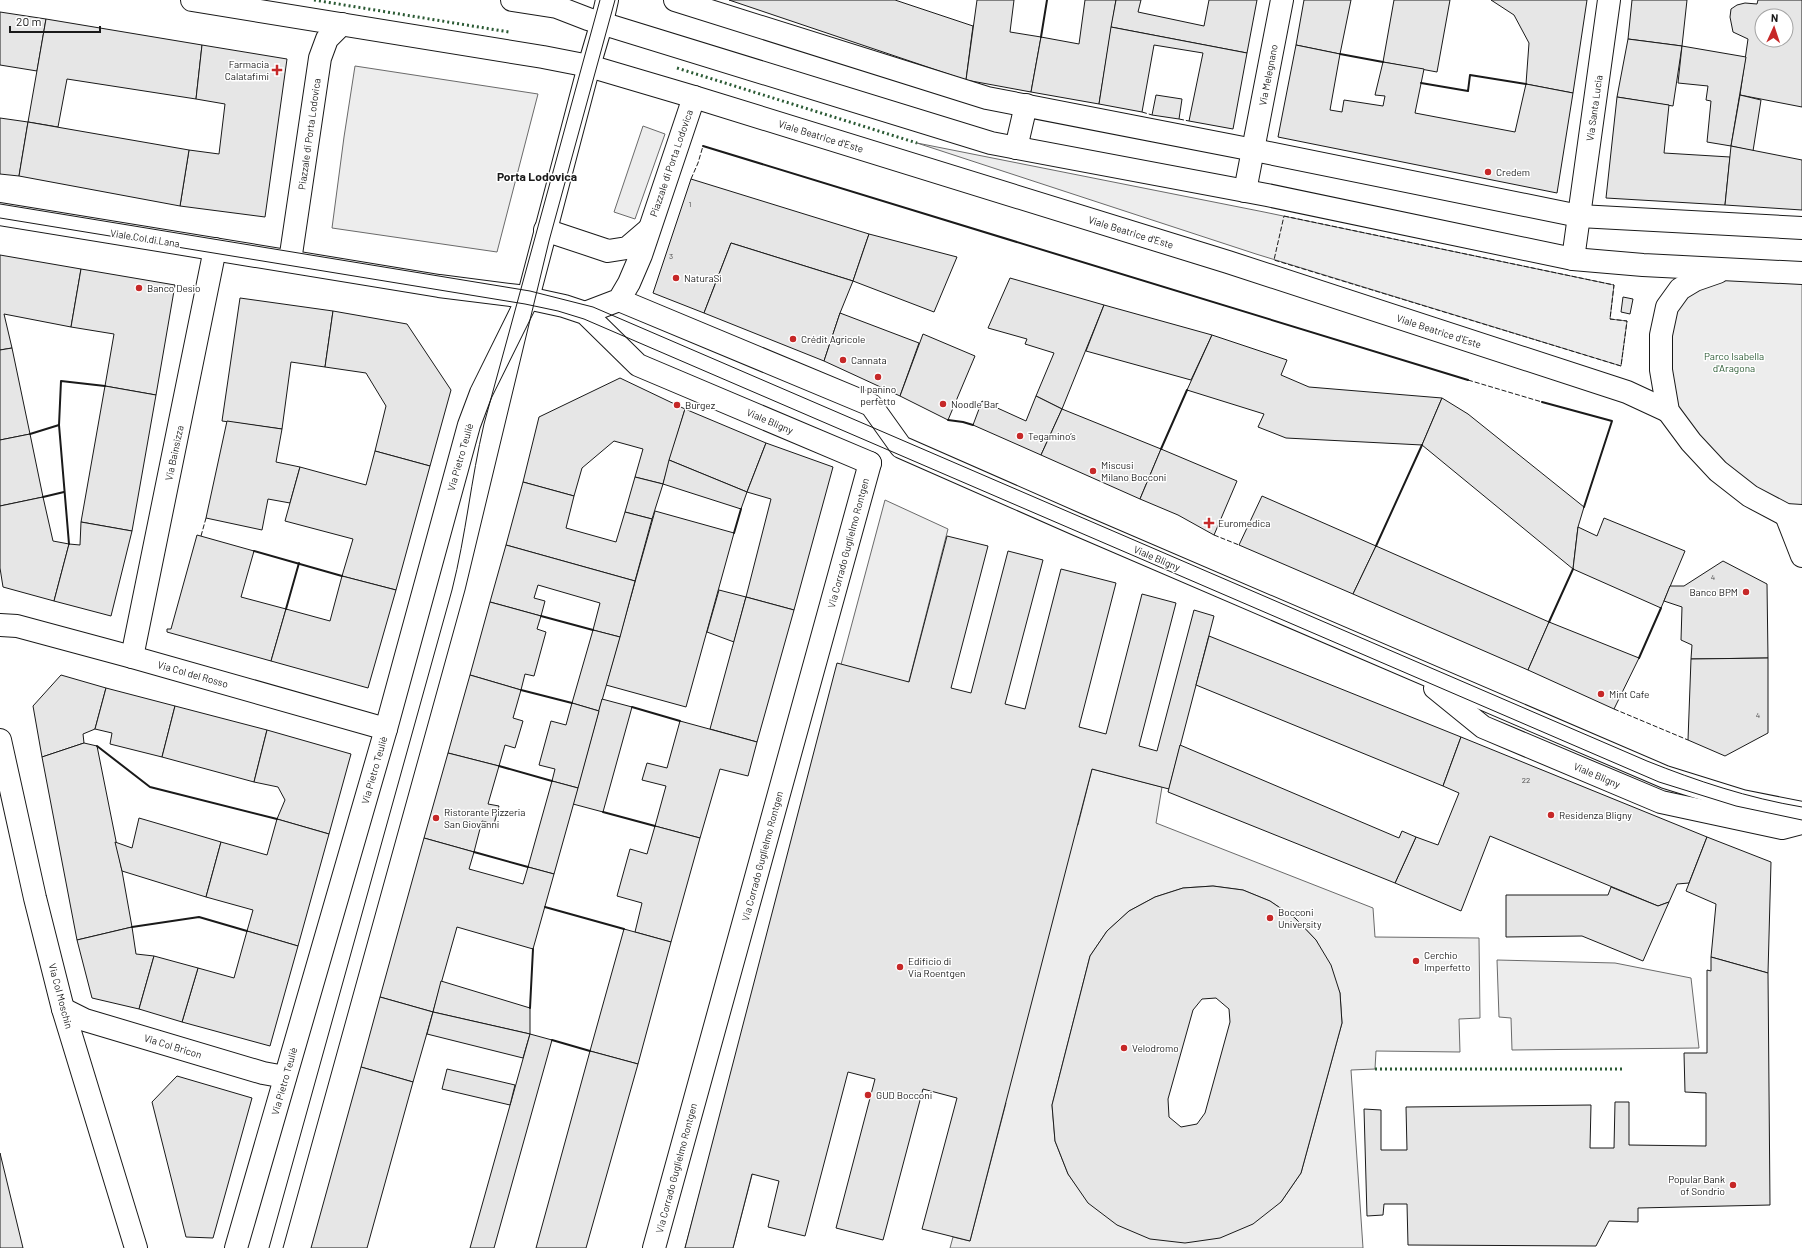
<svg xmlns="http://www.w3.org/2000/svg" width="1802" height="1248" viewBox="0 0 1802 1248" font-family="Barlow,sans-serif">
<rect width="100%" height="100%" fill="#fff"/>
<!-- built -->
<g fill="#ededed" stroke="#6a6a6a" fill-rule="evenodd">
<path d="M355,66L538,94L497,252L332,228L344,137Z"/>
<path d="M643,126L665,134L635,219L614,212Z"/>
<path d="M917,143L1264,212L1614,285L1610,319L1627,321L1621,366L1256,254Z"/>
<path d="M1731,272L1802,276V506H1788L1741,484L1680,420L1666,381L1677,298Z"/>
<path d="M885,500L948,529L909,681L902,778L1078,825L1092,769L1162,787L1156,823L1373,908L1375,937L1479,938L1480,1018L1459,1019L1460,1052L1376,1051L1375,1069L1351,1070L1363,1248H950L953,1237L970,1241L1006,1103L786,1044L733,1248H685ZM1213,886L1243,890L1270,901L1295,918L1316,940L1340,993L1342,1023L1301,1173L1281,1202L1089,1203L1068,1174L1055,1141L1052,1105L1090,956L1107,931L1129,911L1155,897L1183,888Z"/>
<path d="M1497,960L1615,963L1691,978L1699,1048L1512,1050L1511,1018L1499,1017Z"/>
</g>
<!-- building -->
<g fill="#e6e6e6" stroke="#1a1a1a" fill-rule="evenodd">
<path d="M729,0H895L973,26L966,80Z"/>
<path d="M977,0H1014L1010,32L1041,37L1031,92L966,80Z"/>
<path d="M1085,0H1116L1099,104L1031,92L1041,37L1079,44Z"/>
<path d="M1116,0H1141L1138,12L1204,26L1209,0H1257L1247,53L1111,27Z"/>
<path d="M1304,0H1351L1340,54L1296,45Z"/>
<path d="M1394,0H1450L1437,72L1383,62Z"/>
<path d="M1491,0H1587L1573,93L1526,84L1529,43L1514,15Z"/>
<path d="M1632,0H1687L1682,46L1628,39Z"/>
<path d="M1758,0H1802V107L1740,95L1748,39L1733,32L1730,17L1731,9L1737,5L1745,3L1757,4ZM1762,16H1786V40H1762Z"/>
<path d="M0,12L46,19L37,71L0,65Z"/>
<path d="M46,19L202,45L196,99L67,79L58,127L28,122Z"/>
<path d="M1111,27L1247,53L1233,129L1189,121L1203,53L1154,45L1142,112L1099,104Z"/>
<path d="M1628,39L1682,46L1673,106L1617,97Z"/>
<path d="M202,45L287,59L265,217L180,206L189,150L219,154L225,104L196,99Z"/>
<path d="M1296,45L1340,54L1330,110L1342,112L1344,100L1383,106L1385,96L1375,95L1383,62L1424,69L1415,113L1515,132L1526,84L1573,93L1557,193L1278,137Z"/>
<path d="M1682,46L1746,57L1731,146L1707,142L1711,101L1706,100L1708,86L1678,83Z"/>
<path d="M1156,95L1182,99L1179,119L1152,115Z"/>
<path d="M1740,95L1761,100L1753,151L1731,146Z"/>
<path d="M1617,97L1669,105L1664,153L1730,157L1725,205L1606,198Z"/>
<path d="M0,118L28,122L19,176L0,174Z"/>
<path d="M28,122L189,150L180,206L19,176Z"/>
<path d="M1731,146L1802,160V210L1725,205Z"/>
<path d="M691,179L869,234L853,281L731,243L704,313L653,293Z"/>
<path d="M869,234L957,257L934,312L853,281Z"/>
<path d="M731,243L853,281L840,313L824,361L704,313Z"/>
<path d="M0,255L81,269L71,327L4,314L12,348L0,350Z"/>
<path d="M81,269L175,285L156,395L105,386L114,334L71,327Z"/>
<path d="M1010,278L1104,305L1062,409L1036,396L1054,353L1025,344L1027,339L988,328Z"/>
<path d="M1623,297L1633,299L1630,314L1621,312Z"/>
<path d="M240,298L333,311L325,367L291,362L282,429L222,421Z"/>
<path d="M1104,305L1212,335L1191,380L1086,351Z"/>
<path d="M333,311L407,324L451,390L430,466L375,451L386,406L366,373L325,367Z"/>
<path d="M840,313L919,343L900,396L824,361Z"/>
<path d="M923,334L975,356L948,420L900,396Z"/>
<path d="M1212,335L1287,360L1281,375L1309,387L1442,398L1422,445L1286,438L1258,427L1264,414L1187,390Z"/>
<path d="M12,348L30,434L0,440V350Z"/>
<path d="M620,378L685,409L663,484L635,477L643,449L614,441L582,468L574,496L523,482L539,417Z"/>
<path d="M105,386L156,395L132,531L81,522Z"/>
<path d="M1036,396L1062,409L1041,455L973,425L982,401L1026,421Z"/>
<path d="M1442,398L1468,414L1584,507L1578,527L1573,569L1422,445Z"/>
<path d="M685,409L766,443L747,492L669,460Z"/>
<path d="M1062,409L1161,449L1140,499L1041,455Z"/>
<path d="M227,421L282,429L276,462L300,467L290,503L268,499L262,530L206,518Z"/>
<path d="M30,434L43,497L0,506V440Z"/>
<path d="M766,443L833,467L794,610L746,597L771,499L747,492Z"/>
<path d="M1161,449L1237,481L1214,535L1178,515L1140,499Z"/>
<path d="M375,451L430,466L396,590L342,576L353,539L285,521L300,467L366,485Z"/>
<path d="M669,460L747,492L741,509L663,484Z"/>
<path d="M635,477L663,484L652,519L625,512Z"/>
<path d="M523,482L574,496L566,528L616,542L625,512L652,519L635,581L506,545Z"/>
<path d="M1262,496L1376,546L1353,594L1239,545Z"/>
<path d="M43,497L53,541L69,544L54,601L3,587L0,568V506Z"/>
<path d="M655,511L734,533L686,707L606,685Z"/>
<path d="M1604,518L1685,551L1661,608L1573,569L1578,527L1597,536Z"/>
<path d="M81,522L132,531L111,616L54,601L69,544L80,545Z"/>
<path d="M197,535L254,551L241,597L286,609L271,661L167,632V629H171Z"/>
<path d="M947,536L988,546L951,688L971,693L1008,551L1043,560L1005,704L1025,709L1061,569L1116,583L1079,727L1106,734L1142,594L1176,603L1139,746L1157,751L1194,610L1214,616L1169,789L1092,769L970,1241L922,1229L957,1098L923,1089L883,1240L836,1228L875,1079L848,1072L805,1236L768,1227L779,1181L752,1174L733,1248H685L837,663L909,682Z"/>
<path d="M506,545L635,581L620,637L593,630L600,603L538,585L534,598L545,601L541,616L490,602Z"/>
<path d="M1376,546L1549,622L1528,670L1353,594Z"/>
<path d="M1723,561L1767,584L1768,658L1691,659L1692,645L1681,640L1682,607L1664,601L1670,586H1684Z"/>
<path d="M342,576L396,590L368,688L271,661L286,609L330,621Z"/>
<path d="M719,590L746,597L734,642L707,632Z"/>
<path d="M746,597L794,610L757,742L710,729Z"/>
<path d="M490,602L541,616L537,629L546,632L534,676L525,674L521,690L470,675Z"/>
<path d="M1549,622L1639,658L1614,709L1528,670Z"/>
<path d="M593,630L620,637L599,711L572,703Z"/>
<path d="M1209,636L1461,737L1443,786L1196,685Z"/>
<path d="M1768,658V733L1725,756L1688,740L1691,659Z"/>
<path d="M61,675L106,688L95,729L83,734L84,743L42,757L33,706Z"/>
<path d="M470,675L521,690L513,718L523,721L515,748L505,745L499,766L448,753Z"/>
<path d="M106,688L175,706L162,757L110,744L112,733L95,729Z"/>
<path d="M602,699L632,707L603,812L573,804Z"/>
<path d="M572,703L599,711L578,788L552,781L555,769L539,765L551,721L566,725Z"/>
<path d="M175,706L267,730L254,782L162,757Z"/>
<path d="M680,721L757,742L748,776L720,769L700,838L655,826L666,786L642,780L647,763L667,768Z"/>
<path d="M267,730L351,754L329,834L277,819L285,800L278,787L254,782Z"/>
<path d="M1461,737L1707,837L1689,883L1677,884L1669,902L1658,906L1490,836L1461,911L1395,883L1416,837L1438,845L1459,793L1443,786Z"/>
<path d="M84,743L97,746L122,871L132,927L77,940L42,757Z"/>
<path d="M1180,745L1399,838L1402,831L1416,837L1395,883L1168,792Z"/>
<path d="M448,753L499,766L488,804L499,806L494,824L482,821L474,852L424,838Z"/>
<path d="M552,781L578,788L554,874L528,867Z"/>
<path d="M139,818L221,842L206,897L122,871L115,842L132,848Z"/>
<path d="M277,819L329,834L298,946L247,931L253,910L206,897L221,842L267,855Z"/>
<path d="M655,826L700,838L671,942L635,932L642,903L617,896L630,849L647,854Z"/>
<path d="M1707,837L1771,862L1768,973L1711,957L1716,904L1686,891Z"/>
<path d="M424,838L474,852L469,869L523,884L528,867L554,874L533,949L457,927L433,1012L380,997Z"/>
<path d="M1213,886L1243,890L1270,901L1295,918L1316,940L1331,965L1340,993L1342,1023L1301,1173L1281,1202L1253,1224L1220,1238L1185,1243L1150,1239L1117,1225L1088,1203L1068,1174L1055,1141L1052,1105L1090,956L1107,931L1129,911L1155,897L1183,888ZM1216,998L1229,1009L1230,1022L1205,1113L1197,1124L1181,1127L1169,1117L1168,1099L1193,1010L1202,999Z"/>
<path d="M1611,887L1658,906L1669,902L1643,961L1582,936L1506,937V895H1608Z"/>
<path d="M132,927L136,954L154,956L139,1009L92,998L77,940Z"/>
<path d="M624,929L671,942L638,1064L590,1051Z"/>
<path d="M247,931L298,946L270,1046L182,1022L198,968L234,978Z"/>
<path d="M154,956L198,968L182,1022L139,1009Z"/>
<path d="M1711,957L1768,973L1770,1205L1638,1208V1222L1609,1221L1596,1246L1408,1245L1407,1204H1384L1383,1215L1367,1216L1364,1109L1381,1110V1150H1407L1406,1107L1591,1105L1590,1148H1614L1615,1102H1629V1145L1706,1146V1093L1685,1092L1684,1053H1707V970L1711,971Z"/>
<path d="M441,981L530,1008V1034L433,1012Z"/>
<path d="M380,997L433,1012L413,1082L361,1067Z"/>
<path d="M433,1012L530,1034L523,1058L427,1034Z"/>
<path d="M530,1034L552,1040L494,1248H470Z"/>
<path d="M590,1051L638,1064L586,1248H536Z"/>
<path d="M361,1067L413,1082L367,1248H311Z"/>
<path d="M447,1069L515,1085L510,1105L442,1089Z"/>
<path d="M177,1076L252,1098L213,1238L186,1237L152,1102Z"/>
<path d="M0,1153L23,1248H0Z"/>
</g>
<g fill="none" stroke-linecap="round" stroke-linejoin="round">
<!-- minor casing -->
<g stroke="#1a1a1a" stroke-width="24">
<g id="minor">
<path d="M675,0L987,98L1264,152L1579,216L1802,228"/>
<path d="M602,22L607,0"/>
<path d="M1016,148L1026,105"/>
<path d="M1245,191L1282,0"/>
<path d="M0,214L439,286L518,296L564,306L585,313L638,365L870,463"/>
<path d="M545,230L608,251L627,248L648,230"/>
<path d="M1573,259L1609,0"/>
<path d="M290,261L320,58L327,39L342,24"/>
<path d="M619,300L871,405L901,447L1076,524L1665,777L1742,801L1802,813"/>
<path d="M585,313L619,300L629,283L641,255L694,97"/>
<path d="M1786,515L1802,556"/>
<path d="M0,625L17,626L132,657L386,729"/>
<path d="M132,657L215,249"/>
<path d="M1435,688L1483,727L1661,802L1782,828L1802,823"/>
<path d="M63,1009L85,1020L263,1073L285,1077"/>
<path d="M654,1248L870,463"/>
</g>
</g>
<!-- major casing -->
<g stroke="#1a1a1a" stroke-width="24">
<g id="major">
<path d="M192,0L543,57L589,66L694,97L1228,262L1627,392L1668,411"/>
<path d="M512,0L557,7L588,19L991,143L1267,195L1573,259L1643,265L1802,273"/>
<path d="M1718,272L1695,280L1680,289L1667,307L1661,335V370L1668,411L1691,442L1718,471L1750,496L1786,515L1802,516"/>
<path d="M0,740L35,898L63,1009L136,1248"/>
<path d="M236,1248L386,729L469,425L481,393L528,298L589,66L602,22"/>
</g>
</g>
<!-- minor -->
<use href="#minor" stroke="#fff" stroke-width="22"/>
<!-- major -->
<use href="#major" stroke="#fff" stroke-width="22"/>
<!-- tram -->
<g stroke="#1a1a1a" stroke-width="1">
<path d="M0,204L530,291L593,307L1647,761C1697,781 1748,798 1802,807"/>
<path d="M0,218L525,304L558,311L584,319L1659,782L1736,806L1802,820"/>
<path d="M269,1248L452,590C466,535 471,479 484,424L600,0"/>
<path d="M283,1248L465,590L549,241L615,0"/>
</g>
<!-- hedge -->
<g stroke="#2b5a34" stroke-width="3" stroke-dasharray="2 3" stroke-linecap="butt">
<path d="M314,0L509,32"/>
<path d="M677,68L917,143"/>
<path d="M1375,1069H1625"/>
</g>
<!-- fence -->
<g stroke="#1a1a1a" stroke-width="1" stroke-dasharray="5 2" stroke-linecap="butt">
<path d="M1142,112L1152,115"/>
<path d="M1179,119L1189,121"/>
<path d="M691,179L698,163L703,146"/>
<path d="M1284,216L1614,285L1610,319L1627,321L1621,366L1274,260Z"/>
<path d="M1468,380L1542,402"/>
<path d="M1214,535L1239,545"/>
<path d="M201,536L206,518"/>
<path d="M1614,709L1688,740"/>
</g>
<!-- wall -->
<g stroke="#1a1a1a" stroke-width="2">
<path d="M1041,37L1047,0"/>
<path d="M1340,54L1383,62"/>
<path d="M1421,83L1468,91L1470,75L1526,84"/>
<path d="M703,146L1468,380"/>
<path d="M1542,402L1612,421L1584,507"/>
<path d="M948,420L963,422L973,425"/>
<path d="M30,434L59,425"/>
<path d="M1161,449L1187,390"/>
<path d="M43,497L64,492"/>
<path d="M734,533L741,509"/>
<path d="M69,544L59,425L61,381L105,386"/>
<path d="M1376,546L1422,445"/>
<path d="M254,551L342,576"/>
<path d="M286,609L299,563"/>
<path d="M541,616L593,630"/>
<path d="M1549,622L1573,569"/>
<path d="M1639,658L1661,608"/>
<path d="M521,690L572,703"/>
<path d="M632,707L680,721"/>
<path d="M97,746L150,787L277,819"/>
<path d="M499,766L552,781"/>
<path d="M603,812L655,826"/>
<path d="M474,852L528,867"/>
<path d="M545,907L624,929"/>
<path d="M132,927L199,917L247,931"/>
<path d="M530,1008L533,949"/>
<path d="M552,1040L590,1051"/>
</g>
</g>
<!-- markers -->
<g fill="#c62828" stroke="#fff" stroke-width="1.5">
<path d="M275 64h4v4h4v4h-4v4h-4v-4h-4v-4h4z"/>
<circle cx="1488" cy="172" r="4"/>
<circle cx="676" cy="278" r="4"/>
<circle cx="139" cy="288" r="4"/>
<circle cx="793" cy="339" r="4"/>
<circle cx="843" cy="360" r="4"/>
<circle cx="878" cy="377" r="4"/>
<circle cx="943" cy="404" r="4"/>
<circle cx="677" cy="405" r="4"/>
<circle cx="1020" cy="436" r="4"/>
<circle cx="1093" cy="471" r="4"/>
<path d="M1207 517h4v4h4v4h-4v4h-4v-4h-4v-4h4z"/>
<circle cx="1746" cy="592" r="4"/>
<circle cx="1601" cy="694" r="4"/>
<circle cx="1551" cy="815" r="4"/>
<circle cx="436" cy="818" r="4"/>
<circle cx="1270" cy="918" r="4"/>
<circle cx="1416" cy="961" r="4"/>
<circle cx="900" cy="967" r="4"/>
<circle cx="1124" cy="1048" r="4"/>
<circle cx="868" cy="1095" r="4"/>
<circle cx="1733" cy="1185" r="4"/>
</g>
<g text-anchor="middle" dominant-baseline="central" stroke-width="3" stroke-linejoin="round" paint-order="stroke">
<!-- number labels -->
<g font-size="8" fill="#4d4d4d">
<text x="690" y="204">1</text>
<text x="671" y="256">3</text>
<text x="1713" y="577">4</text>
<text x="1758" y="715">4</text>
<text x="1526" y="780">22</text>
</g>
<!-- poi labels -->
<g font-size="10" fill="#1a1a1a" stroke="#fff" text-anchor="start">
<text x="269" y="64" text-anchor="end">Farmacia<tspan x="269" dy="12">Calatafimi</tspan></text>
<text x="1496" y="172">Credem</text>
<text x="684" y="278">NaturaSì</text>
<text x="147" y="288">Banco Desio</text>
<text x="801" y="339">Crédit Agricole</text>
<text x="851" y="360">Cannata</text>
<text x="878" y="389" text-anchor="middle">Il panino<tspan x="878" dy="12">perfetto</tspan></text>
<text x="951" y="404">Noodle Bar</text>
<text x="685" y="405">Burgez</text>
<text x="1028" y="436">Tegamino’s</text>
<text x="1101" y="465">Miscusi<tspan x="1101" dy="12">Milano Bocconi</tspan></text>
<text x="1218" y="523">Euromedica</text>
<text x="1738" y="592" text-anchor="end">Banco BPM</text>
<text x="1609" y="694">Mint Cafe</text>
<text x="444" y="812">Ristorante Pizzeria<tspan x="444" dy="12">San Giovanni</tspan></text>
<text x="1559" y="815">Residenza Bligny</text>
<text x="1278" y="912">Bocconi<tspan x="1278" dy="12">University</tspan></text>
<text x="1424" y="955">Cerchio<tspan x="1424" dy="12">Imperfetto</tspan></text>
<text x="908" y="961">Edificio di<tspan x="908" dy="12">Via Roentgen</tspan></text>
<text x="1132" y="1048">Velodromo</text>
<text x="876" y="1095">GUD Bocconi</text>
<text x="1725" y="1179" text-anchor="end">Popular Bank<tspan x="1725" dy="12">of Sondrio</tspan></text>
</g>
<!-- street labels -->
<g font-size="10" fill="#1a1a1a" stroke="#fff">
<text transform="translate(1268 75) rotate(-79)">Via Melegnano</text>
<text transform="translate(1594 108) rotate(-82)">Via Santa Lucia</text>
<text transform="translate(309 134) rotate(-82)">Piazzale di Porta Lodovica</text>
<text transform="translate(821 136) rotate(17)">Viale Beatrice d'Este</text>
<text transform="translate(671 163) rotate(-71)">Piazzale di Porta Lodovica</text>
<text transform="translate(1131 232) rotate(17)">Viale Beatrice d'Este</text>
<text transform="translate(145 238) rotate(9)">Viale Col di Lana</text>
<text transform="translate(1439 331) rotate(18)">Viale Beatrice d'Este</text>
<text transform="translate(770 421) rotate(23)">Viale Bligny</text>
<text transform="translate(174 453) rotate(-78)">Via Bainsizza</text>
<text transform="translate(460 457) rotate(-74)">Via Pietro Teuliè</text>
<text transform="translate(848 543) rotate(-75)">Via Corrado Guglielmo Rontgen</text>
<text transform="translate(1157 558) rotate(23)">Viale Bligny</text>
<text transform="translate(193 674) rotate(16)">Via Col del Rosso</text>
<text transform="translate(374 770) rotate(-74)">Via Pietro Teuliè</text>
<text transform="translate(1597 775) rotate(23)">Viale Bligny</text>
<text transform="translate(762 856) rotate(-75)">Via Corrado Guglielmo Rontgen</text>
<text transform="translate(61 996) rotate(75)">Via Col Moschin</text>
<text transform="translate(173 1046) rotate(17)">Via Col Bricon</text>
<text transform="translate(284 1081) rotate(-74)">Via Pietro Teuliè</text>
<text transform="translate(676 1168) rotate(-75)">Via Corrado Guglielmo Rontgen</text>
</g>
<!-- park labels -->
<g font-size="10" fill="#2b5a34" stroke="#fff">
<text x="1734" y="356">Parco Isabella<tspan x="1734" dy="12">d'Aragona</tspan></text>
</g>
<!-- quarter labels -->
<g font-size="12" font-weight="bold" fill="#1a1a1a" stroke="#fff">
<text x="537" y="176">Porta Lodovica</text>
</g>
</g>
<!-- north arrow -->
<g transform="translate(1774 28) rotate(3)"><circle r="19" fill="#ffffff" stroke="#a3a3a3"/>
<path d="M0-3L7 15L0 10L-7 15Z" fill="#c62828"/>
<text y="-6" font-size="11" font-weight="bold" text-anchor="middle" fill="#1a1a1a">N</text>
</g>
<!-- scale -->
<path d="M10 26v6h90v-6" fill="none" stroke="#1a1a1a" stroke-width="2"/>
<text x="16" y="26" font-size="12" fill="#1a1a1a" stroke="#ffffff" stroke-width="3" paint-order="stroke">20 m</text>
</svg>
